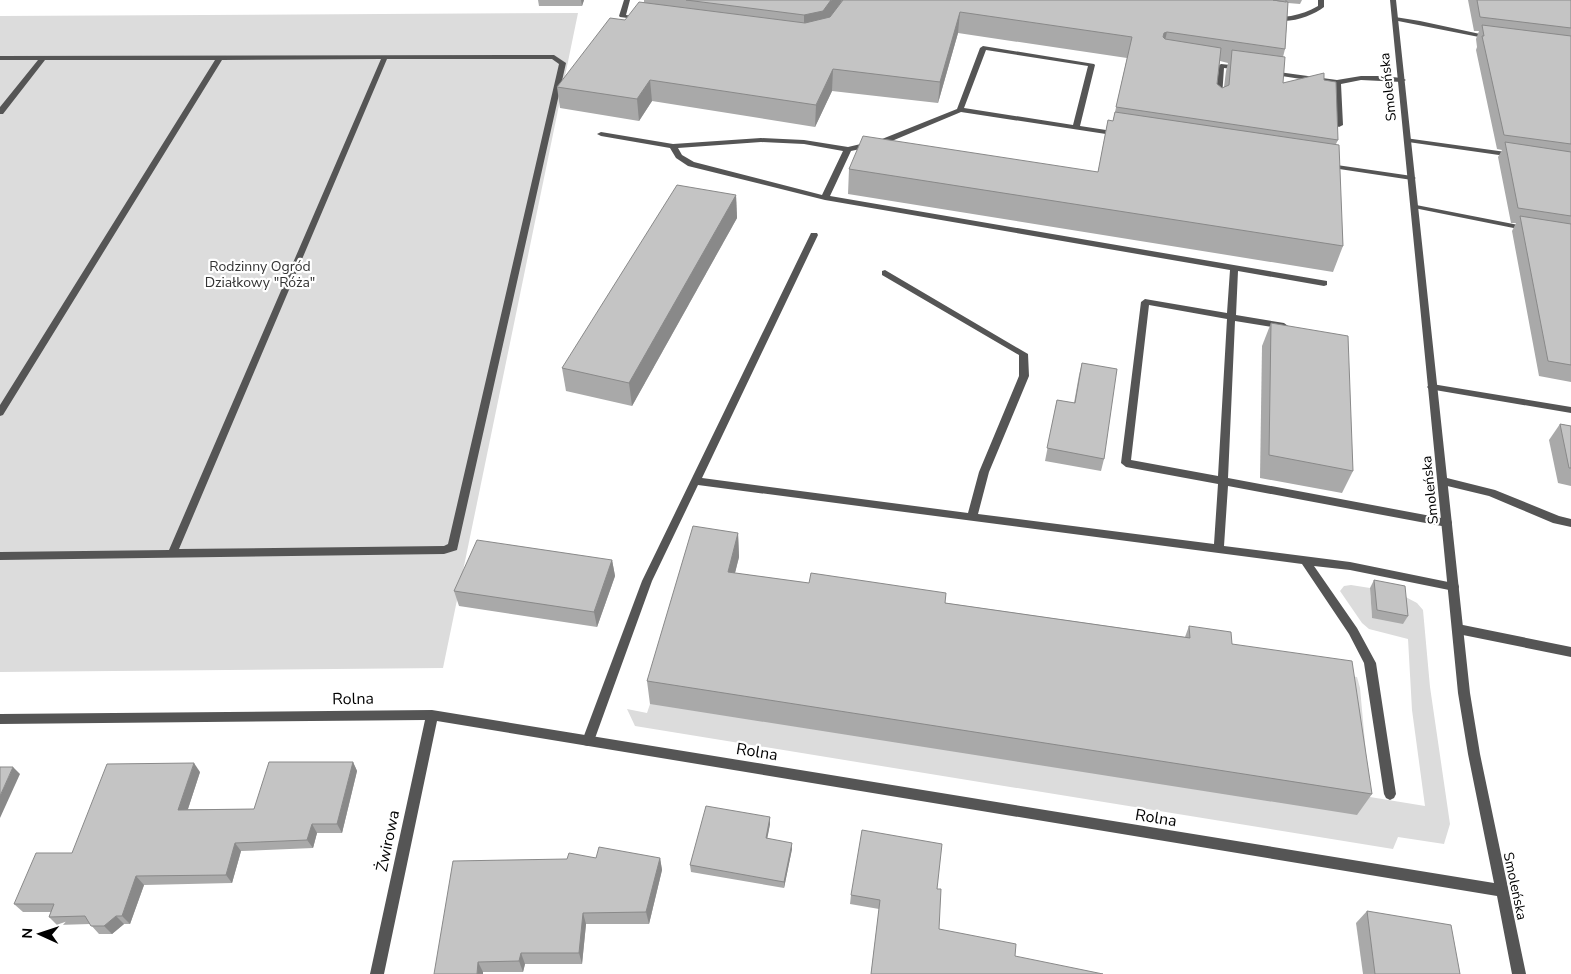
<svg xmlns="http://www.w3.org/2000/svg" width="1571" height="974" viewBox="0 0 1571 974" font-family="'Nunito Sans',sans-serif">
<rect width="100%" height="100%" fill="#fff"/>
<!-- green -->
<g fill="#dcdcdc">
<path d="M578,13L443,668L0,672V16Z"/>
<path d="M1351,585L1370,588L1372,618L1400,594L1417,603L1423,610L1430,687L1450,824L1444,844L1398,837L1393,849L635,726L627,709L647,713L650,704L1339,675L1357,677L1360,688L1370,797L1425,806L1412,710L1408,639L1369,629L1362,623L1340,591L1344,586Z"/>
</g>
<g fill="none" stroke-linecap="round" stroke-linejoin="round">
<!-- lane -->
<g fill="#555" fill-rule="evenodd">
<path d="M624,0H630L626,15L643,18V20L620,17L619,16Z"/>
<path d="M1318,0H1324V7C1313,16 1285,26 1272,18C1277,15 1285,17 1291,16C1301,14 1309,11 1318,6Z"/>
<path d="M1395,17L1420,21L1494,37L1491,39L1479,37L1393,20V18Z"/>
<path d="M983,46L1094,64L1095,65L1080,126L1119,132L1123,134L1119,136L961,112L887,143L851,151L830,196L1327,281V285L1324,286L1238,271L1236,315L1284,323L1288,326L1284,329L1235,321L1228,478L1447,519L1451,520L1452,523L1451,526L1447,527L1228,486L1224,546L1350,562L1458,584L1459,587L1458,590L1454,591L1350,570L1314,566L1357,628L1376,663L1396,794L1394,798L1390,800L1386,798L1384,794L1364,663L1349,634L1302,564L698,485L652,581L594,741L592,745L588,746L584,745L582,741L642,581L811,233H817L818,235L702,478L968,513L979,472L1019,376V355L882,275V271L885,270L1028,354L1029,376L989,472L978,514L1214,544L1218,484L1126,467L1121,463L1141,302L1145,299L1227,313L1230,270L825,200L688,166L676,158L670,148L601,136L597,134L601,132L673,144L761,138L804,140L848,147L882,139L957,109L980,48ZM986,50L1088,66L1073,125L964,108ZM761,142L804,144L843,151L822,195L694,162L682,155L678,148ZM1149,305L1227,319L1218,476L1131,460Z"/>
<path d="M554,55L566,63L457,550L444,554L0,560V552L169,550L381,59L222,60L3,415L0,416V405L215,60H45L3,114H0V107L38,60H0V56ZM387,59H552L559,64L448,544L444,546L179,549Z"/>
<path d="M1221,64L1240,66L1243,68L1240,70L1224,68L1222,97L1218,99L1214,97L1218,66Z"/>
<path d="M1271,71L1337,80L1361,76H1382L1402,78L1406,80L1402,82L1361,80L1341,84L1343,125L1339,127L1335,125L1334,84L1269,74V72Z"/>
<path d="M1405,138L1513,153L1517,155L1513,157L1408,142L1404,140Z"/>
<path d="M1323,163L1412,176L1416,178L1412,180L1326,167L1322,165Z"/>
<path d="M1411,204L1528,227L1532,229L1528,231L1414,208H1411Z"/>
<path d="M1432,384L1571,407V413L1429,389L1427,387L1429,385Z"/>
<path d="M1443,477L1495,490L1559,516L1571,519V527L1553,523L1489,496L1439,484L1438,481L1439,478Z"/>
<path d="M1458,624L1571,647V657L1458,634L1454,632L1452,629L1454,626Z"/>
</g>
<!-- street -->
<path fill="#555" fill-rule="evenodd" d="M1390,0H1396L1470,693L1480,754L1526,974H1512L1497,896L437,721L384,974H370L425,720L0,724V714L432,710L1494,883L1468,754L1458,693Z"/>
</g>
<!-- wall -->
<g fill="#a9a9a9" fill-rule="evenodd">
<path d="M538,0H584L582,6H539Z"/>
<path d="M644,0H1302L1300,4L1288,3L1285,49L1283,57V83L1324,80L1338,140L1336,144L1343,246L1333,272L848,194L849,169L1098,172L1108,120L1113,121L1127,58L958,33L938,103L832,91L815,127L652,101L639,121L560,108L557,87L644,2ZM1220,61L1228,63L1226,71L1224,87L1222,88L1217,84Z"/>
<path d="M1468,0H1571V382L1539,376L1512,231L1516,223H1511L1498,157L1502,150L1497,149L1476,50L1477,47L1476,39L1479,31H1474Z"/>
<path d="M736,195L737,218L632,406L566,391L562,368Z"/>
<path d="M1271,323L1353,471L1342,493L1260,478L1262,346Z"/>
<path d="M1082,363L1104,459L1101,471L1045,461L1057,400L1074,403L1079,375Z"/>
<path d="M1560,424L1571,426V486L1558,483L1549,440Z"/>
<path d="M738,533L739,557L735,573L1185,637L1189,626L1232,644L1372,794L1357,815L650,704L647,681Z"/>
<path d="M612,560L615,576L597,627L459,606L454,591Z"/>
<path d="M1374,580L1408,616L1403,624L1372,618L1370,588Z"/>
<path d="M353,762L357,771L342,833H317L313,848L241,851L232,883L144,885L130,924H124L112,934H99L90,924L57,925L49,917L51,912H23L14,904L72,853L200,772L188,809H254Z"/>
<path d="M770,817V824L767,838L792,849L784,888L691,872L690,865Z"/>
<path d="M660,858L662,870L649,924H586L582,964H525L523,972H483L434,974Z"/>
<path d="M937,889L939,929L1015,956L871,974L879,909L850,904L851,895Z"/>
<path d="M1367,911L1460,974H1363L1356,923Z"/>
</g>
<!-- shaded-wall -->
<g fill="#898989">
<path d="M581,0H584L582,6Z"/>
<path d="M832,0H842L823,32L804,36V15Z"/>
<path d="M960,12L958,33L938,103L940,82Z"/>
<path d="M1167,32L1162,53L1159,54L1164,33Z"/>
<path d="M833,69L832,91L815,127L816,105Z"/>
<path d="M650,80L652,101L639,121L637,99Z"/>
<path d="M736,195L737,218L632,406L629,383Z"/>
<path d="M738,533L739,557L729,596L728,572Z"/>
<path d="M612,560L615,576L597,627L594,612Z"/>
<path d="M353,762L357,771L342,833L337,824Z"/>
<path d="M194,763L200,772L185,818L178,810Z"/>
<path d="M13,767L20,774L0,818V796Z"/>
<path d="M770,817V824L766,845V838Z"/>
<path d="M312,824L317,833L313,848L307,840Z"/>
<path d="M235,843L241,851L232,883L226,875Z"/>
<path d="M792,843V849L784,888V882Z"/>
<path d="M660,858L662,870L649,924L646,912Z"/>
<path d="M136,876L144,885L130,924L122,916Z"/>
<path d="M583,913L586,924L582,964L579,953Z"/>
<path d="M116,916L124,924L112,934L104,926Z"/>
<path d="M521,953L525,964L523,972L519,961Z"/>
<path d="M478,962L483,972V974H477Z"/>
</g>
<!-- building -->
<g fill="#c4c4c4" stroke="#898989">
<path d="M686,0H831L823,11L804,15Z"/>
<path d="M843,0H1273L1288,2L1285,49L1167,32L1164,33L1163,37L1165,39L1221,48L1217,84L1222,88L1229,85L1232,50L1285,57L1283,83L1324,73V80L1336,82L1338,140L1116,107L1132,37L960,12L940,82L833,69L816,105L650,80L637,99L557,87L610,18L625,20L639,2L805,23L830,17Z"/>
<path d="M1273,0H1286V2Z"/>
<path d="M1477,0H1571V28L1480,17Z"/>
<path d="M1482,25L1571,36V144L1504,135L1482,36H1484Z"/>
<path d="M1115,112L1339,145L1343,246L849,169L863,136L1098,172L1108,120L1113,121Z"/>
<path d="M1505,142L1571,152V216L1518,208Z"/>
<path d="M677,185L736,195L629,383L562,368Z"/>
<path d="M1520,216L1571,224V365L1548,361Z"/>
<path d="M1271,323L1348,336L1353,471L1269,455Z"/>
<path d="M1082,363L1117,369L1104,459L1047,448L1057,400L1075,403Z"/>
<path d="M1560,424L1571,426V468H1569Z"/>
<path d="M693,526L738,533L728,572L809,583L811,573L946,593L945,603L1190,638L1189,626L1231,632L1232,644L1352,661L1372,794L647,681Z"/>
<path d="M477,540L612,560L594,612L454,591Z"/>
<path d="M1374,580L1405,586L1408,616L1377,610Z"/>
<path d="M269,762H353L337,824H312L307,840L235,843L226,875L136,876L122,916H116L104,926H91L85,916L49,917L54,904H14L36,853H72L107,764L194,763L178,810L254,809Z"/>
<path d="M0,767H13L0,796Z"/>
<path d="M706,806L770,817L766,838L792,843L784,882L690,865Z"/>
<path d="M862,830L942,844L937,889H941L939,929L1016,944L1015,956L1103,974H871L880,900L851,895Z"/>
<path d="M599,847L660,858L646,912L583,913L579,953H521L519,961L478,962L477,974H434L453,861L567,859L569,853L596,858Z"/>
<path d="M1367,911L1451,925L1460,974H1375Z"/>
</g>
<g text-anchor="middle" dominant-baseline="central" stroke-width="4.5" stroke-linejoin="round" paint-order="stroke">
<!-- street labels -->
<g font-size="14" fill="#000" stroke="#fff">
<text transform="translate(1388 87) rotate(-96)">Smoleńska</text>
<text transform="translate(1430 490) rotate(-96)">Smoleńska</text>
<text transform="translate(1515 886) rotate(78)">Smoleńska</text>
</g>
<!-- park labels -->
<g font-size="14" fill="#333" stroke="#fff">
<text x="260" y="266">Rodzinny Ogród<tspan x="260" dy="16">Działkowy "Róża"</tspan></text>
</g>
<!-- near-street labels -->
<g font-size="16" fill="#000" stroke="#fff">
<text transform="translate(353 699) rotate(-1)">Rolna</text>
<text transform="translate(757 752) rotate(9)">Rolna</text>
<text transform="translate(1156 818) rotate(9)">Rolna</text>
<text transform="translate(388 841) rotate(-78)">Żwirowa</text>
</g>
</g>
<!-- north arrow -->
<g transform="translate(40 934) rotate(273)" stroke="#ffffff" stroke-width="4" paint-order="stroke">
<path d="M0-4L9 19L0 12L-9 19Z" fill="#000000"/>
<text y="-8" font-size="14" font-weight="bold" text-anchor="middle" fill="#000000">N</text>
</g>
</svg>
